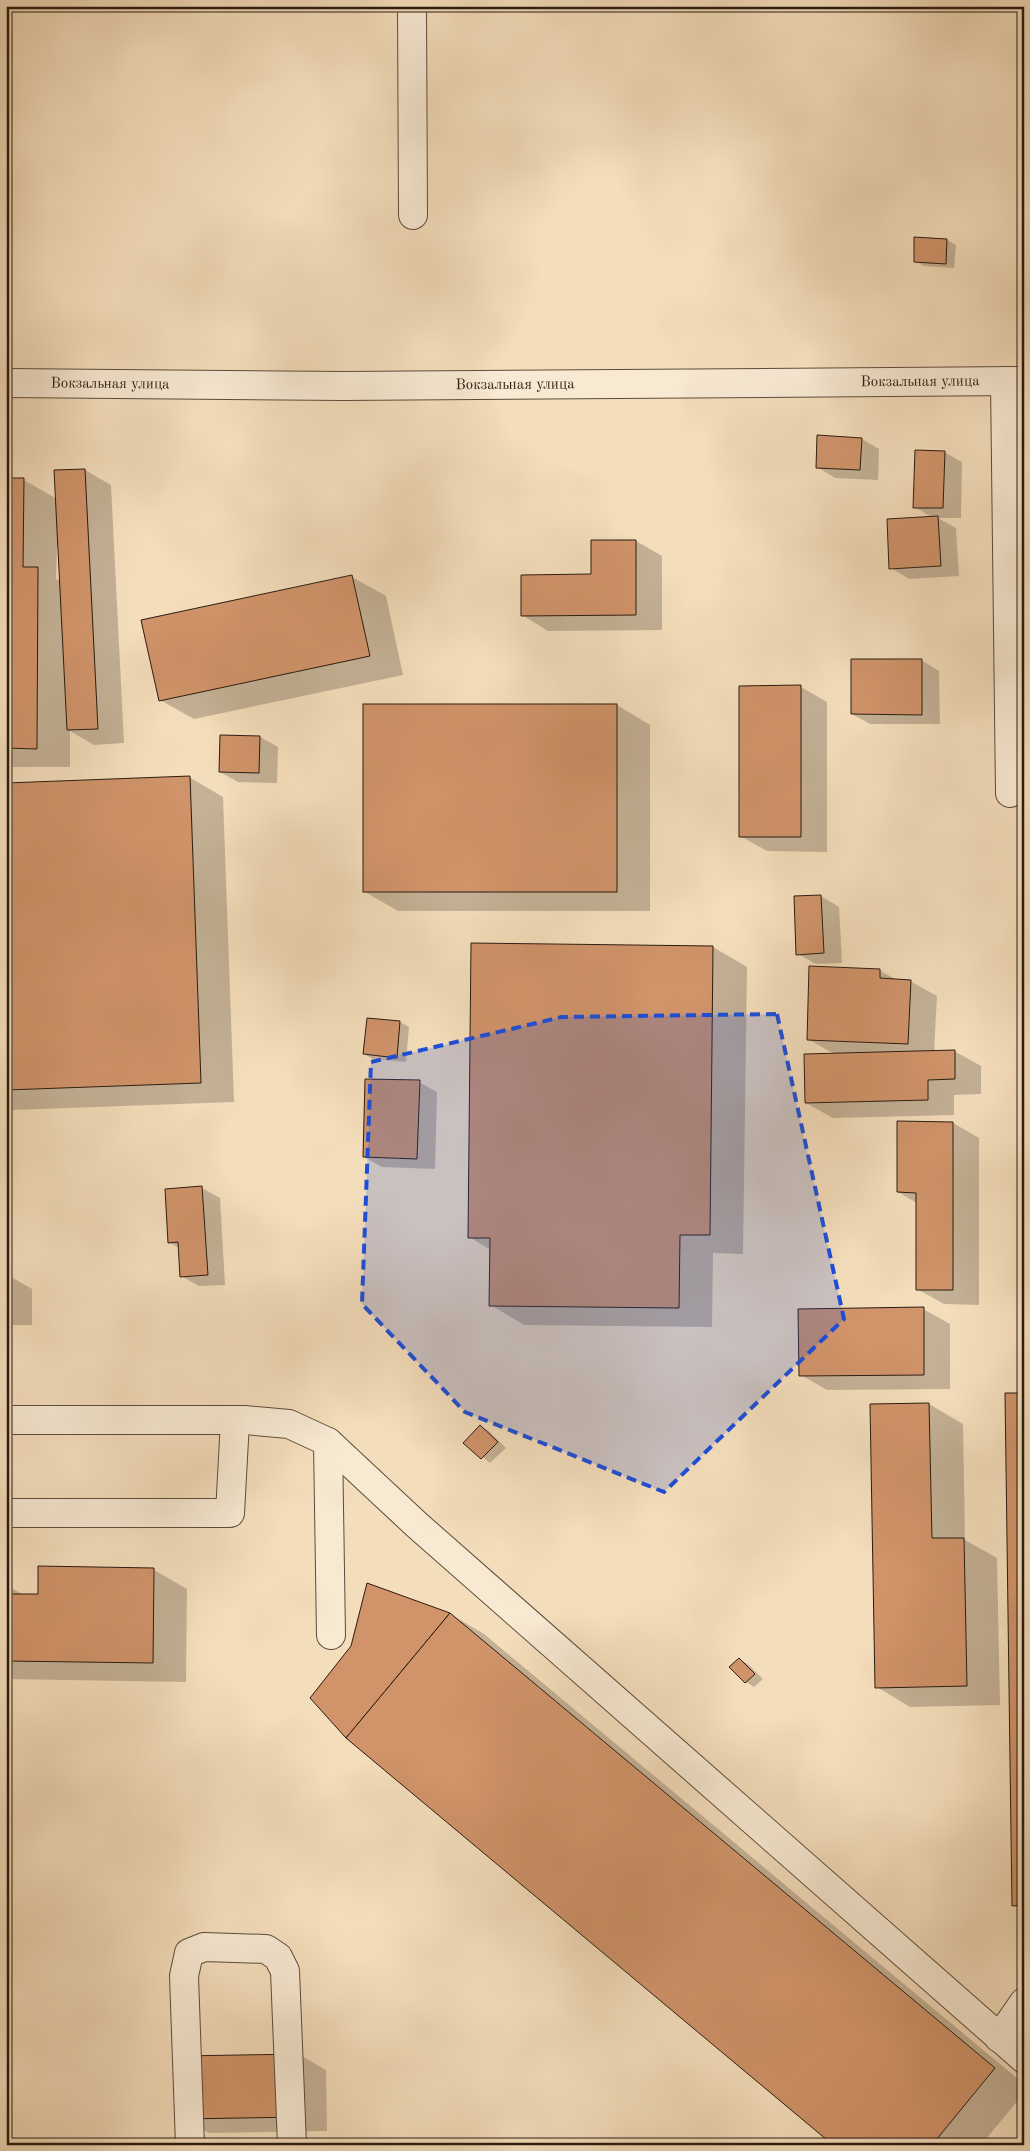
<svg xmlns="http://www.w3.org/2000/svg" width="1030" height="2151" viewBox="0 0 1030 2151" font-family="'Old Standard TT',serif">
<rect width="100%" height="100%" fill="#f4ddbb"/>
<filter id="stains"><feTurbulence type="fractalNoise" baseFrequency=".004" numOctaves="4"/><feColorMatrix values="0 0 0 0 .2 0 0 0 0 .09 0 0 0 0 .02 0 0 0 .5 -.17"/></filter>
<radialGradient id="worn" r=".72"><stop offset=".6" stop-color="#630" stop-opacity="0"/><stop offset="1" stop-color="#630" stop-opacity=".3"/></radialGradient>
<!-- shadow -->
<g fill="#0003" fill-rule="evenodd">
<path d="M947,240L956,245L954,268L924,266L915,261Z"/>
<path d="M862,439L879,449L878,480L835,478L817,467Z"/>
<path d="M944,452L962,462L961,518H938L956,528L959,576L909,579L891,568L933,518L915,507Z"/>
<path d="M85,470L111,485L124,743L94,745L70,731V767H6V479L24,480L57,499ZM57,546H59L61,581L56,579Z"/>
<path d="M636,541L662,556V630L548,631L522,615L592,576Z"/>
<path d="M352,577L386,596L403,675L194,719L160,700Z"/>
<path d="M921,660L939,671L940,724H870L852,714Z"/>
<path d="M741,687H801L827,702V852L767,851L740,836Z"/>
<path d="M617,705L650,725V911H398L365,892Z"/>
<path d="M260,737L278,747L277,783L238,782L220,772Z"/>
<path d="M189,777L223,797L234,1102L11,1110L6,1107V784Z"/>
<path d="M821,896L839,907L842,963L816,964L798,954Z"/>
<path d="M472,944L713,947L747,967L743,1254L713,1253L712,1327L524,1325L491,1305V1250L469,1237Z"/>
<path d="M879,970L897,980L910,981L937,996L934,1052L954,1051L981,1066V1094L954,1095V1115L833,1118L806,1103L834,1054L808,1039Z"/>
<path d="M400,1022L409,1027L406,1062L373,1059L364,1054Z"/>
<path d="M419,1082L437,1092L435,1169L382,1167L364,1157Z"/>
<path d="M953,1123L979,1138V1305L944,1304L917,1289V1203L898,1192Z"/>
<path d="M202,1188L220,1198L225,1285L199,1286L181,1276L179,1248L169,1242L166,1190Z"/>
<path d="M6,1274L32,1289V1325H6Z"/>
<path d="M923,1309L950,1324V1389L827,1390L801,1375Z"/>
<path d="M1024,1394V1910H1022L1013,1905Z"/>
<path d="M929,1404L963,1424L965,1540L997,1558L1000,1705L910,1707L877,1687L871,1405Z"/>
<path d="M481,1426L489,1431L506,1448L490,1463L465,1443Z"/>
<path d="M154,1570L187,1589L186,1682L6,1679V1585L24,1595L39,1596Z"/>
<path d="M450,1614L484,1634L1024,2084V2093L981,2145H835Z"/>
<path d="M739,1659L748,1664L763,1679L754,1687L746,1682Z"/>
<path d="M300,2055L326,2070L327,2131L209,2133L183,2118Z"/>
</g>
<!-- building -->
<g fill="#d0936a" stroke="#291c11">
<path d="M914,237L947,239L946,264L914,262Z"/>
<path d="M817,435L862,438L860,470L816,468Z"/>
<path d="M915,450L945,451L943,508H913Z"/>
<path d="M85,469L98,729L67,730L54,470Z"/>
<path d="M6,478H24L23,567H38L37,749L6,748Z"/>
<path d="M938,516L941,566L889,569L887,519Z"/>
<path d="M591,540H636V615L521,616V575L591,574Z"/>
<path d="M352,575L370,656L159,701L141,620Z"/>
<path d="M851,659H922V715L851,714Z"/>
<path d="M801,685V837H739V686Z"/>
<rect x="363" y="704" width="254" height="188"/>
<path d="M220,735L260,736L259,773L219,772Z"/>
<path d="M190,776L201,1083L6,1090V783Z"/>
<path d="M821,895L824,953L796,955L794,896Z"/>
<path d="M471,943L713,946L710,1235H680L679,1308L489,1306L490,1238H468Z"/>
<path d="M809,966L880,969V978L911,980L908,1044L807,1040Z"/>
<path d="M367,1018L400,1021L397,1058L363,1054Z"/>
<path d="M955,1050V1079L928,1080V1100L805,1103L804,1054Z"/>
<path d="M365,1079L420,1080L417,1159L363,1157Z"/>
<path d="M897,1121L953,1122V1290H916V1193L897,1192Z"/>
<path d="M202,1186L208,1275L180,1277L178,1242L168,1243L165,1189Z"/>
<path d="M924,1307V1375L799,1376L798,1309Z"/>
<path d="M1005,1393H1024V1905L1012,1906Z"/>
<path d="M929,1403L932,1538H964L967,1686L875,1688L870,1404Z"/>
<path d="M480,1425L498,1442L481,1459L463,1443Z"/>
<path d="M38,1566L154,1568L153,1663L6,1661V1594H38Z"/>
<path d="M367,1583L450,1613L346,1738L310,1698L351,1646Z"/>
<path d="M450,1613L995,2068L932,2145H833L346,1738Z"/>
<path d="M739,1658L755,1674L745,1683L729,1667Z"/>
<path d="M300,2054L301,2117L182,2119L180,2056Z"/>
</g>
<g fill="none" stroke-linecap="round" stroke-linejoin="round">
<!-- minor casing -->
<g stroke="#5c4c3c" stroke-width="30">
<g id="minor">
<path d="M412,6L413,215"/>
<path d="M1005,381L1010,793"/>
<path id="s1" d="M6,383L343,386L1024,381"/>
<path d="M6,1420H245L289,1424L328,1442L417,1525L1024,2059"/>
<path d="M328,1442L331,1635"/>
<path d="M6,1513H230L235,1421"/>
<path d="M999,2038L1024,2002"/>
<path d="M190,2145L184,1976L189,1953L204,1947L266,1949L278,1957L285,1971L292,2145"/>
</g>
</g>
<!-- minor -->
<use href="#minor" stroke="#f8e9d3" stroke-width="28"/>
</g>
<!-- marked area -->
<path fill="#1d4ed8" fill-opacity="0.2" stroke="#1d4ed8" stroke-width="4" stroke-dasharray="10 6" stroke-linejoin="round" d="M777,1014L844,1319L664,1492L465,1412L362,1304L371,1062L562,1017Z"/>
<g text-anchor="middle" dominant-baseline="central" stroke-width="5" stroke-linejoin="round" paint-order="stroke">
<!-- street labels -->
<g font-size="15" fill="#291c11" stroke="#f8e9d3">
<text stroke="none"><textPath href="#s1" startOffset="914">Вокзальная улица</textPath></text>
<text stroke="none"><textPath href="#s1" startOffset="104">Вокзальная улица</textPath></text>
<text stroke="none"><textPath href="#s1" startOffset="509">Вокзальная улица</textPath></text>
</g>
</g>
<!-- margin -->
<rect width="1030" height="2151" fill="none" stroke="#f4ddbb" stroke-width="25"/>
<rect x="8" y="8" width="1015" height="2136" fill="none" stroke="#291c11" stroke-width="2.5"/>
<rect x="12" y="12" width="1005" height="2126" fill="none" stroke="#291c11"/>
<rect width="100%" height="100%" filter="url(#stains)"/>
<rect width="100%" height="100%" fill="url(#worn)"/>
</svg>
